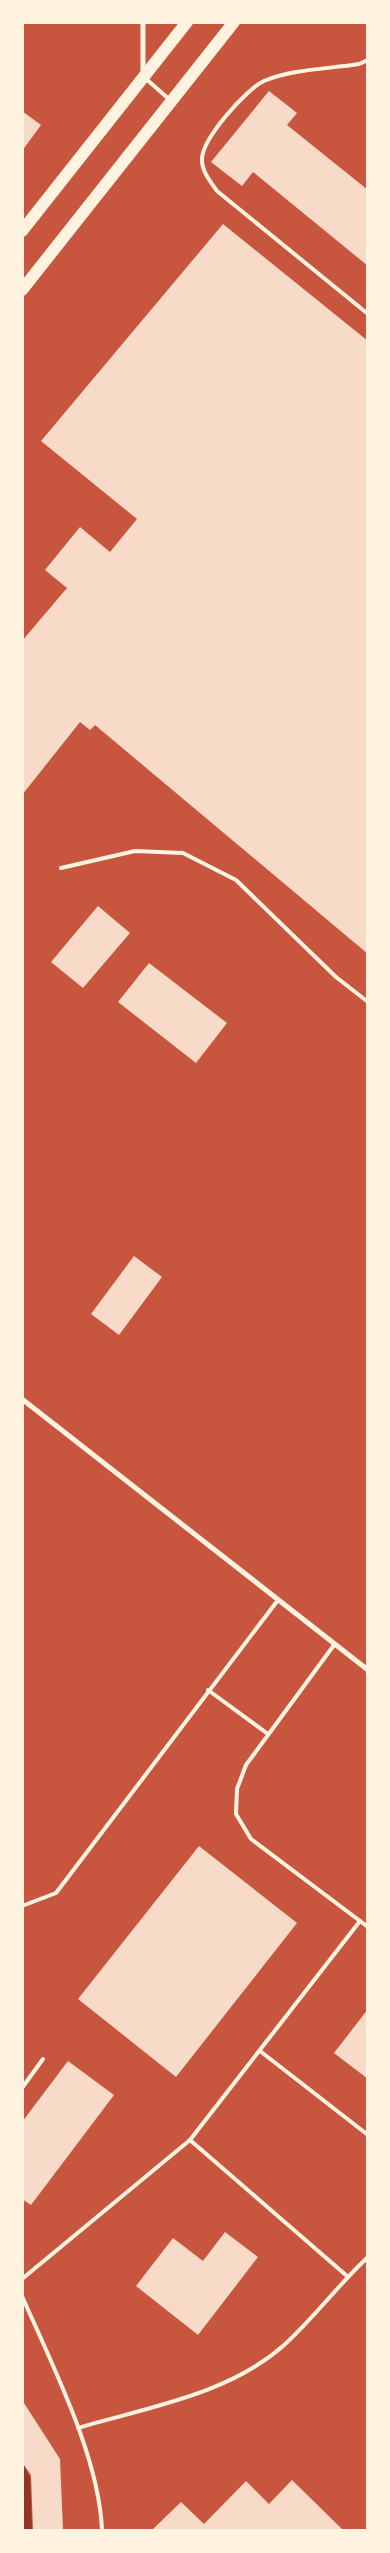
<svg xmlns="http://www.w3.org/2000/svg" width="390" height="2553" viewBox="0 0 390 2553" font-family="'Nunito Sans',sans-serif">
<rect width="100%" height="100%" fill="#c8553d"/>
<!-- water -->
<path fill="#8f3625" d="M23,2465L30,2477L32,2530H23Z"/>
<!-- building -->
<g fill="#f7dbc8">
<path d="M269,91L297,113L287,125L368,190V266L253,172L242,186L211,162Z"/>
<path d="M22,111L41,125L22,151Z"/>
<path d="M223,224L368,341V954L95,725L90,730L80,722L22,795V641L67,588L45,570L80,527L110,552L137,519L41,441Z"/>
<path d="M98,906L130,933L83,988L51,962Z"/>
<path d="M149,963L227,1023L196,1063L118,1002Z"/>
<path d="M134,1256L162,1277L119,1335L91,1314Z"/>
<path d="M199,1846L297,1923L176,2077L78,1999Z"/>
<path d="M368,2009V2079L334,2053Z"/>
<path d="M68,2061L114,2095L31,2205L22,2199V2122Z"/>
<path d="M225,2232L258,2257L198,2335L136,2286L173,2238L203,2261Z"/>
<path d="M22,2400L60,2459L63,2530H33L31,2475L22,2462Z"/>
<path d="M292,2480L343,2530H152L181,2502L204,2524L246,2481L269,2504Z"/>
</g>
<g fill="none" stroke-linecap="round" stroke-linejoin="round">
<!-- service -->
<g stroke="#fff3e0" stroke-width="4">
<path d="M368,60L359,64C328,69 293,69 264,81C246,89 201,140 202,160C202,172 211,182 217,191L368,314"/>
<path d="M145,78L170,100"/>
<path d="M61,868L135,851L183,853L236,880L336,977L368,1002"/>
<path d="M334,1645L246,1765L237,1789L236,1814L251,1839L368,1927"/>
<path d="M208,1690L268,1734"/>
<path d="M22,1906L56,1893L278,1600"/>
<path d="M260,2051L368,2135"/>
<path d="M22,2088L43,2059"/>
<path d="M190,2140L347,2276"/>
<path d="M22,2279L190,2140L360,1921"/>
<path d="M22,2296C52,2365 99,2456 102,2530"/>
<path d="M78,2428C148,2407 227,2395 283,2346C313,2319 338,2285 368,2257"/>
</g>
<!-- minor -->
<g stroke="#fff3e0" stroke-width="5">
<path d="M143,22V72"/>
<path d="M22,1399L368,1670"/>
</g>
<!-- primary -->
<g stroke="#fff3e0" stroke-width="12">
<path d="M22,231L187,22"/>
<path d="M22,290L234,22"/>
</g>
</g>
<!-- border -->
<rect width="390" height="2553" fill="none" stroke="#fff3e0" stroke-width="48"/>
</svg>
